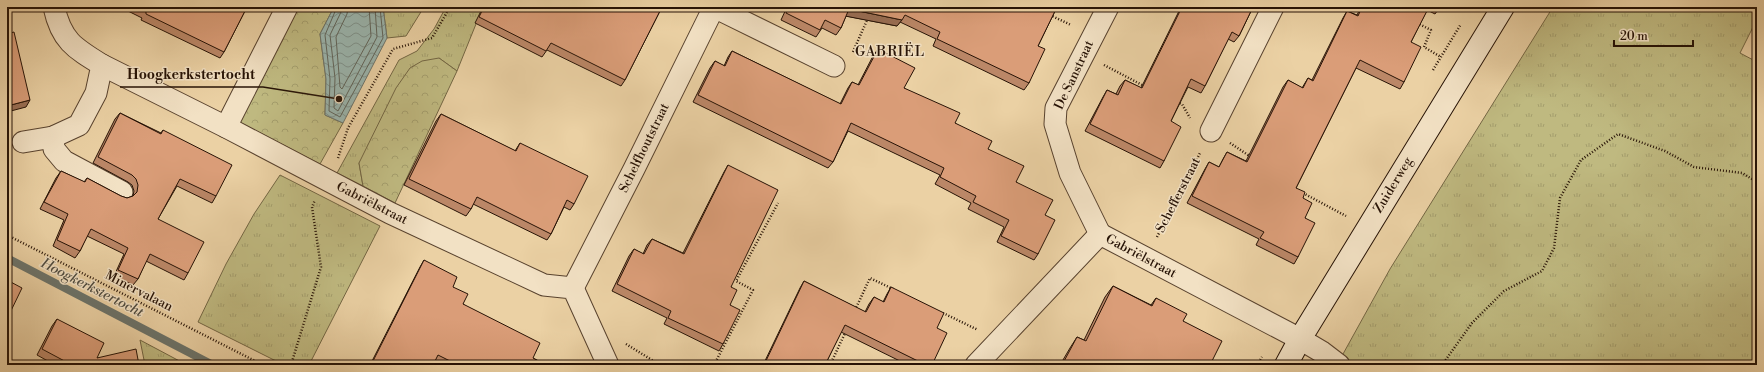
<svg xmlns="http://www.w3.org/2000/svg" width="1764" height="372" viewBox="0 0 1764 372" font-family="'Libre Bodoni',serif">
<defs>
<pattern id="grass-tufts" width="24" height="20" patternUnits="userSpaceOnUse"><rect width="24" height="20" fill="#bfb980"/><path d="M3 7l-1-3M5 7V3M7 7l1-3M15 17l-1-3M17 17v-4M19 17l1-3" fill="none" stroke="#a49e6d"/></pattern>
<pattern id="forest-crowns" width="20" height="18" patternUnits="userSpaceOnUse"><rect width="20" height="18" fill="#bfb980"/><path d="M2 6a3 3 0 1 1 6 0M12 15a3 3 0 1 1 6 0" fill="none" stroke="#a49e6d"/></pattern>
<pattern id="water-waves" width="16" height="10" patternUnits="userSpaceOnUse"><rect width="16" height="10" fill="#9ab5ae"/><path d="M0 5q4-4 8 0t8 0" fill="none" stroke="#7e928c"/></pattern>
</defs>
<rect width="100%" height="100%" fill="#ebd1a4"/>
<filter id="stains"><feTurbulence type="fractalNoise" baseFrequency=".005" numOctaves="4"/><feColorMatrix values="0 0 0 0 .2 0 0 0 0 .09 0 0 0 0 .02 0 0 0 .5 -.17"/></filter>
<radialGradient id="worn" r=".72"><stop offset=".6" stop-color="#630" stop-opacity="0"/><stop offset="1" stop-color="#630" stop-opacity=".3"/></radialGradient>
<!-- grass -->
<g fill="url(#grass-tufts)" stroke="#736643">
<path d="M383,7H424L406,36L387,38Z"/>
<path d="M446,7H484L476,24L457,71L439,58L359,163L363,186L337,173L399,60L417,51L434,29Z"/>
<path d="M1553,7H1757V19L1740,53L1757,62V365H1354L1343,354L1390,269Z"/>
<path d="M280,175L380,226L309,365H284L198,322L226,264L254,214Z"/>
<path d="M140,340L187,365H145Z"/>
</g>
<!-- forest -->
<g fill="url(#forest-crowns)" stroke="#736643">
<path d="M299,7H334L320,34L326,79L325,115L343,123L320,164L239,122Z"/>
<path d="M439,58L457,71L395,203L363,186L359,163L396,88L410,68L422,61Z"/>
</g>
<!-- water -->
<path fill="url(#water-waves)" stroke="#6c746b" d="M334,7H383L387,38L343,123L325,115L326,79L320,34Z"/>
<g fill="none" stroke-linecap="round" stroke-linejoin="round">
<!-- shore -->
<g stroke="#60645a" stroke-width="1">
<path d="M337,7L325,35L330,79L329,111L340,117L383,38L380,7"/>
<path d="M342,7L341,12L330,35L335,78L334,108L338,111L377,37L375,7"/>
<path d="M348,7L347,14L336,37L340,87L342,89L371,36L369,7"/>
</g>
<!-- stream -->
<path stroke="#6c746b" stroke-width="8" d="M7,258L213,365"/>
<!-- street casing -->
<g stroke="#58422e" stroke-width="23">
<g id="street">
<path d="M102,65L226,127L390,213L544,285L573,288L608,365"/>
<path d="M226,127L287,7"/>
<path d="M1211,131L1273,7"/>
<path d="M53,137L54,149L64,161L122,192"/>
<path d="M23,142L53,137L79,125L96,93L102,65C74,48 61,40 54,7"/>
<path d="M1100,234L1070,173L1055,124L1056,108L1108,7"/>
<path d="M573,288L634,169L714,7L834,66"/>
<path d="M976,365L1100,234L1300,339L1322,352L1339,365"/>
</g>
</g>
<!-- secondary casing -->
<g stroke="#271306" stroke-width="24">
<path id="secondary" d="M1286,365L1300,339L1503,7"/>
</g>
<!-- path -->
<g stroke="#271306" stroke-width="2.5" stroke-dasharray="1 2" stroke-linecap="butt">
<path d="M1050,15L1071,25"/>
<path d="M1417,23L1431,30L1424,47L1441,57"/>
<path d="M853,52L868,18"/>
<path d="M1104,65L1144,86"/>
<path d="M1433,70L1461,24"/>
<path d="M1177,102L1182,104L1190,118"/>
<path d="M1230,143L1251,157"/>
<path d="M338,158L348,128L393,49L432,38L450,7"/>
<path d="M1303,193L1346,216"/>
<path d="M7,235L263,365"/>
<path d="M1157,237L1200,153"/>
<path d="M855,310L870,278L893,289"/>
<path d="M943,313L978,330"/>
<path d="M626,344L660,365"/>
<path d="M291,365L321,267L312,207L315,200"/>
<path d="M714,365L753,290L736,281L778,203"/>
<path d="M830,365L846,331"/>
<path d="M1257,365L1262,357"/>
<path d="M1442,365L1472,323L1504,291L1542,271L1554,248L1560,198L1581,160L1618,134L1665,151L1694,167L1742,173L1757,182"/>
</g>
<!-- street -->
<use href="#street" stroke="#f2e1c4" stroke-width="21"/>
<!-- secondary -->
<use href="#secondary" stroke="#f2e1c4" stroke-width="22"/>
</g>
<!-- wall -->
<g fill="#bb8767" stroke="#271306">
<path d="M120,7H247L224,52L220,58L141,20L142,18Z"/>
<path d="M483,7H662L625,80L621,86L547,50L542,57L475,23Z"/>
<path d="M787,7H997L1003,10L1004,7H1057L1038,46L1029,83L1024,90L933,46L936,39L900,22L897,26L846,16L841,28L836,35L822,28L816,37L781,20Z"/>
<path d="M1181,7H1253L1239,36L1234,42L1228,39L1205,86L1201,93L1188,87L1171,121L1164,161L1160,168L1085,131L1103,97L1107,90L1116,94L1120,86L1125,80L1141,88Z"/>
<path d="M1361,7H1440L1435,14L1427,10L1411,42L1404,82L1400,89L1356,68L1296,188L1303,198L1305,218L1298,257L1294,264L1256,245L1259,239L1187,203L1205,169L1209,162L1219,167L1223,159L1227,152L1246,161L1283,87L1288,80L1302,88L1308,78L1312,80L1343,18L1347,11L1357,15Z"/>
<path d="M878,49L904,88L955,123L988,149L1045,215L1038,254L1034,260L997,242L1004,227L968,209L971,203L935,184L940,175L848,131L833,162L828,168L693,102L710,68L715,61L724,66L728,57L732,51L840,104L848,88L852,82L858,85L873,56Z"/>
<path d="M120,113L161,133L163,130L216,196L212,203L177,186L158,219L188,273L184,280L146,261L138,279L133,285L114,276L124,254L87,236L80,251L75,258L53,246L64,220L40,209L56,178L61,171L84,182L87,178L121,196L127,198L133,196L134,191L132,185L128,182L93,163L115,119Z"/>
<path d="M441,114L515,151L520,143L574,204L570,210L564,207L551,234L547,240L473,204L471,209L466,216L404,185L436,121Z"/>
<path d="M728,165L731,287L730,305L723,344L719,351L664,324L667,318L612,291L629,256L634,249L643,254L647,245L652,239L683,253L724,172Z"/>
<path d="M424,260L453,287L463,304L533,358L546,365H440L435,363L433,365H370L420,267Z"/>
<path d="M804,281L865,312L869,304L874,297L883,302L887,294L891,287L937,328L932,365H908L841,332L825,365H763L800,288Z"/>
<path d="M1113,286L1151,305L1156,298L1183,321L1210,365H1060L1070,348L1077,337L1084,340L1105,297Z"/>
<path d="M57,319L97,358L139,365H55L37,355L52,326Z"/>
</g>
<!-- shaded-wall -->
<g fill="#996e54" stroke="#271306">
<path d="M849,9L902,20L897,26L845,16Z"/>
<path d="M30,100L26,107L7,112V106Z"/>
</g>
<!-- building -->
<g fill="#da9d78" stroke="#271306">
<path d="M136,7H247L224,52L146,14V12Z"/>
<path d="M484,7H662L625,80L551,43L546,51L479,17Z"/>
<path d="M789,7H997L1004,10L1005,7H1057L1038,46L1045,49L1029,83L937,39L940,32L905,15L902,20L849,9L841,28L825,20L820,30L786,13Z"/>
<path d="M1182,7H1253L1239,36L1232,32L1205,86L1191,79L1171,121L1181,127L1164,161L1090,124L1107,90L1118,95L1125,80L1142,88Z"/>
<path d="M1362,7H1429L1411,42L1421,47L1404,82L1360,60L1296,188L1305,192L1303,198L1312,203L1305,218L1315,223L1298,257L1260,238L1264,232L1192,196L1209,162L1219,167L1227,152L1247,162L1288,80L1303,88L1308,78L1313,81L1347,11L1358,16Z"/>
<path d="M14,32L30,100L7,106V34Z"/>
<path d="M878,49L915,68L904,88L960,113L955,123L992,141L988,149L1024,166L1016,182L1053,200L1045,215L1055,220L1038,254L1001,236L1009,220L973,202L976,196L940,177L944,168L851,123L833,162L698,95L715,61L725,66L732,51L841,104L852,82L859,85Z"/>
<path d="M120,113L161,134L163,130L232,165L216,196L180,179L158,219L204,242L188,273L150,254L138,279L118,270L128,248L91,229L80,251L57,240L68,214L44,202L61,171L85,182L87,178L121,196L127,198L133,196L137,192L138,185L136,179L132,175L98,157Z"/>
<path d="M441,114L516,151L520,143L588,176L574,204L567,200L551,234L477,197L471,209L409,179Z"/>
<path d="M728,165L778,190L731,287L737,290L730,305L740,310L723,344L668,318L671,311L617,284L634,249L644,254L652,239L684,254Z"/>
<path d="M424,260L457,277L453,287L468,294L463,304L540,343L533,358L546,365H458L438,355L433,365H371Z"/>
<path d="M7,280L22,288L7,319Z"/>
<path d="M804,281L866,312L874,297L884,302L891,287L944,313L937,328L947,333L932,365H926L845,325L825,365H764Z"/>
<path d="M1113,286L1152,306L1156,298L1187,314L1183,321L1222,341L1210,365H1062L1077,337L1086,341Z"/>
<path d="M57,319L104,343L97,358L136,349L139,365H72L42,349Z"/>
</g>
<g text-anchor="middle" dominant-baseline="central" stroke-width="3" stroke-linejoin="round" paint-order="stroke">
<!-- street labels -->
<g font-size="13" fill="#271306" stroke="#f2e1c4">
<text transform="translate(1074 75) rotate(-65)">De Sanstraat</text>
<text transform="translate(644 148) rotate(-64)">Schelfhoutstraat</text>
<text transform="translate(1393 185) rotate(-59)">Zuiderweg</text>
<text transform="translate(1178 195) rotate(-63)">Schefferstraat</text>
<text transform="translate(372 203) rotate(27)">Gabriëlstraat</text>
<text transform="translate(1141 256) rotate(28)">Gabriëlstraat</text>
<text transform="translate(139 291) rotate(27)">Minervalaan</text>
</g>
<!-- neighbourhood labels -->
<g font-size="14" letter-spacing="1" fill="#271306" stroke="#f2e1c4">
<text x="890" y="52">GABRIËL</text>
</g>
<!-- water labels -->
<g font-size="14" font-style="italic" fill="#4f4c41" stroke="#f2e1c4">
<text transform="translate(92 288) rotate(27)">Hoogkerkstertocht</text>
</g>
</g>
<!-- callouts -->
<path fill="none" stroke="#271306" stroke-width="1.5" d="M339 99L263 87H120"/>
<circle fill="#271306" stroke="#f2e1c4" stroke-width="1.5" cx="339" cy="99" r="4"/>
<g font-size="14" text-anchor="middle" font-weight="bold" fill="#271306" stroke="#f2e1c4" stroke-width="3" stroke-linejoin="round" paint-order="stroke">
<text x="191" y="79">Hoogkerkstertocht</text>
</g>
<!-- margin -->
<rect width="1764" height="372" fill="none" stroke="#ebd1a4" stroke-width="24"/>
<rect x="8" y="8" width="1748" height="356" fill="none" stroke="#271306" stroke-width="2"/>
<rect x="12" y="12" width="1740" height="348" fill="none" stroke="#271306"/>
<!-- scale -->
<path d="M1614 40v6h79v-6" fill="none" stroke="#271306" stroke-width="2"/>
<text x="1620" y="40" font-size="12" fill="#271306" stroke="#f2e1c4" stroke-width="3" paint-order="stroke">20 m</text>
<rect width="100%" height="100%" filter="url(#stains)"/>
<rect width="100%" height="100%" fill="url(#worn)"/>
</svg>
